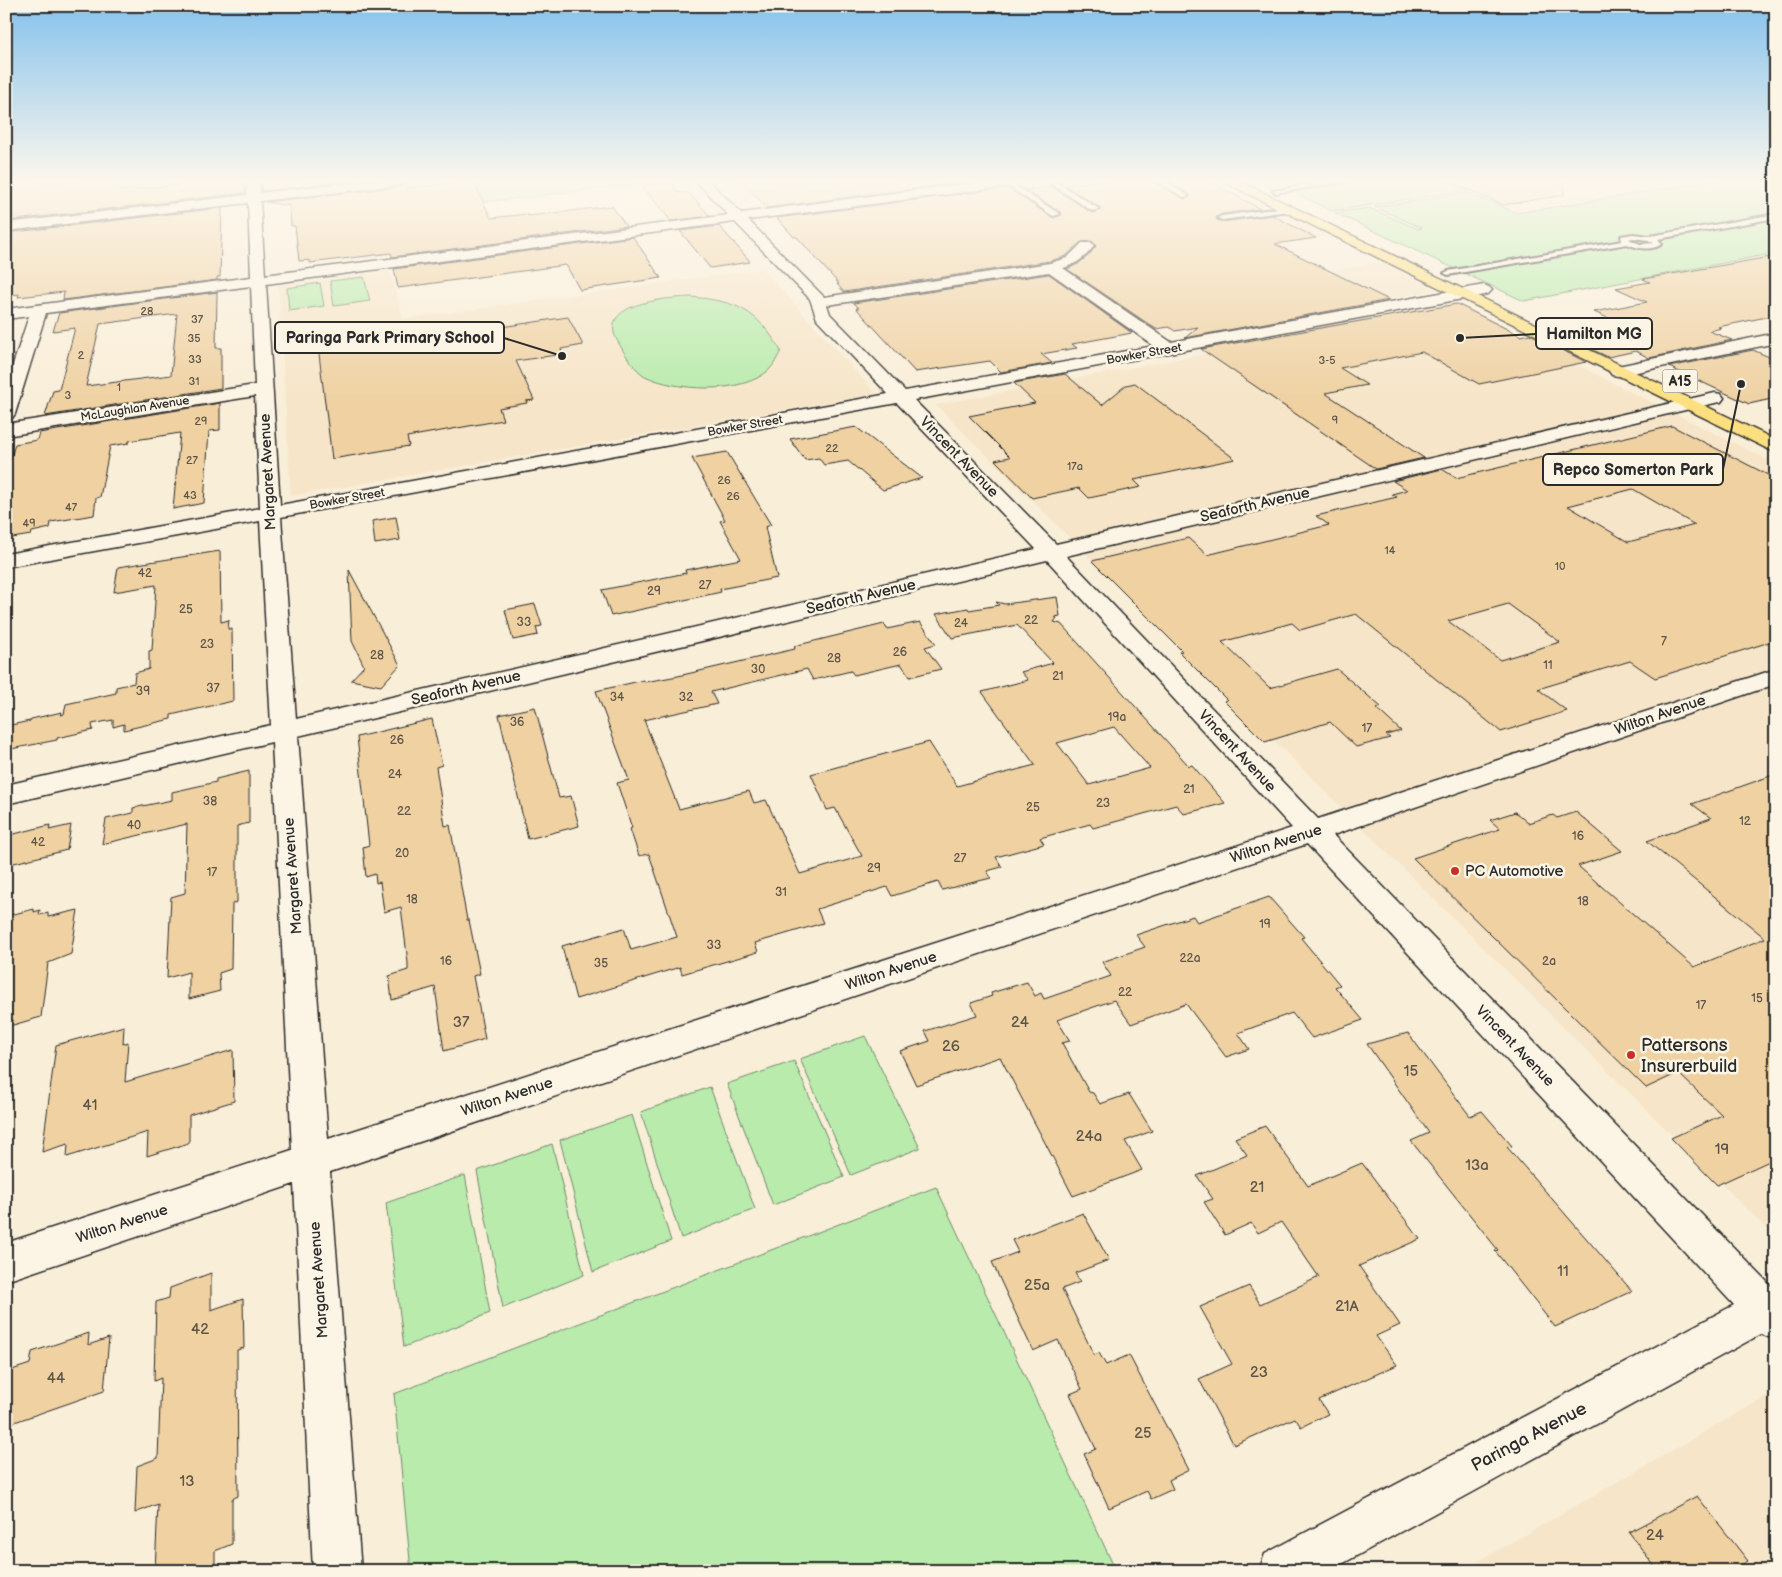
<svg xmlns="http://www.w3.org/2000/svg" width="1782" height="1577" viewBox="0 0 1782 1577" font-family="'Balsamiq Sans',sans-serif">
<rect width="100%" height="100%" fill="#f9eed8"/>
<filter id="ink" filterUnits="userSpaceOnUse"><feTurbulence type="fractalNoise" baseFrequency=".02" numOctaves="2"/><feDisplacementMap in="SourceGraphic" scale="10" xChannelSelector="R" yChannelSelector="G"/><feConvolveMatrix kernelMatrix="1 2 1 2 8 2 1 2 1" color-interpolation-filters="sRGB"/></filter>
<g filter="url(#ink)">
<!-- built -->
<g fill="#f6e5c8">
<path d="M1271,181H1714L1383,235Z"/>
<path d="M1250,198L1327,236L1259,247L1185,208Z"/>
<path d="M1380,262L1437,290L1314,312L1261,283Z"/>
<path d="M763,269L876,394L291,496L278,285L390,271L403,319Z"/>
<path d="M1459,306L1776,464V1238L936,405Z"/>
<path d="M1776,1391V1571H1462Z"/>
</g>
<!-- green -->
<g fill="#b8ebac" stroke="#728b6c">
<path d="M474,181H661L485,202Z"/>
<path d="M1368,181H1446L1468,190L1332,211L1293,192Z"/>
<path d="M1714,181H1776V253L1524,301L1335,213L1369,208L1418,229L1422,228L1375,207L1467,193L1517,213Z"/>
<path d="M364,277L370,301L334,306L330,281Z"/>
<path d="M320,283L324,306L289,311L287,288Z"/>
<path d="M691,297C737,301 757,310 781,351C777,358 774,365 769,370C742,395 676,391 645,376C635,370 626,356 621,347C619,343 615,338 614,333C607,301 671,298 691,297Z"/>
<path d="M865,1036L920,1148L851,1175L800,1059Z"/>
<path d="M794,1061L844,1177L773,1205L727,1084Z"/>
<path d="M710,1087L755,1209L681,1238L641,1112Z"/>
<path d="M632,1115L671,1241L593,1272L560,1140Z"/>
<path d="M552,1144L584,1275L503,1308L477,1171Z"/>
<path d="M465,1175L490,1313L404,1347L386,1203Z"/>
<path d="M936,1187L1116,1571H411L394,1394Z"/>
</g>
<!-- building -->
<g fill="#efd1a2" stroke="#2b2b2b" fill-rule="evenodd">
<path d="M6,181H120L121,191L192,183V181H245V193L6,221Z"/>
<path d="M261,181H345L262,191Z"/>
<path d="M473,181L491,218L527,214L528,216L612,206L626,226L392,257L391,253L310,263V260L299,261L295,226H291L290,206L266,202L399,187L406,182V188Z"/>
<path d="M742,181H970L767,208Z"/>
<path d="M1096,181H1153L1184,199L1191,196L1168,181H1210L1260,209L1222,214L1216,217L1217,220L1222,222L1272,215L1316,238L1275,244L1389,300L1185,338L1198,327L1175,331L1169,327L1156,329L1067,269L1078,264L1089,255L1096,246L1092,241L1081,242L1066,256L1050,261L844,292L837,284H839L797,237H794L777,218L1008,188L1054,218L1062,214L1025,190L1052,187L1093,213L1101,209L1065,185Z"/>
<path d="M1448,181H1563L1564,195L1503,205Z"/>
<path d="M670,183L679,193L688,192L710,216L671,221L642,186Z"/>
<path d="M222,208L220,277H217V280L63,300L64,292L18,297L19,294L6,296V233Z"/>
<path d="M719,226L748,259L750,262L710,268L680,231Z"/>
<path d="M633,237L661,278L580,290L566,265L398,288L394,269Z"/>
<path d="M1776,256V315L1718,327L1722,328L1709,331L1732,340L1649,358L1636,351L1608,357L1552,330L1610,319L1594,312L1647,302L1616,288L1650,282L1643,279Z"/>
<path d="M1049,274L1132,333L1072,344L1077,348L1041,354L1052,363L1001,372L990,361L915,372L856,308H859L854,303Z"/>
<path d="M217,292L216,348H221V388L45,416L53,391L59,390L75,328L53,331L59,313ZM177,314L171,375L86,386L100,324Z"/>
<path d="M1457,304L1521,336L1530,334L1586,362L1479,384L1422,352L1340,368L1367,385L1325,393L1424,458L1376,469L1201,349Z"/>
<path d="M568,317L583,345L561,349L563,354L516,361L534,400L526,401L527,403L499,408L503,420L407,437L409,446L332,459L317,338L404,326L408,341Z"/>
<path d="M1753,350L1776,360V398L1749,404L1669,367Z"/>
<path d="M1065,374L1102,405L1126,385L1135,383L1235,459L1134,480L1141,487L1089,498L1079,488L1032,498L995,460L1010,457L969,416L1035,403L1014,383Z"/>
<path d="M220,403V430L209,431L204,503L173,509L180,433L129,441V443L110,446L100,497L96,498L94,515L51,522L50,528L32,532L31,535L6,539V475L15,444L37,440L39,433Z"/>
<path d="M1672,426L1776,479V640L1655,678L1630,661L1538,689L1567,711L1501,732L1356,614L1300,630L1292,623L1222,642L1270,688L1337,669L1381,707L1377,709L1401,731L1386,735L1390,738L1356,747L1330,722L1265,742L1224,701L1227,700L1179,652L1182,651L1092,561L1188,538L1207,555L1329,525L1316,516L1397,497L1392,494L1407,490L1393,481L1442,469L1456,478ZM1633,489L1695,525L1628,542L1568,506ZM1508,604L1560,642L1500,660L1448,621Z"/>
<path d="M856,427L922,478L883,490L848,461L824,465L819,458L805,460L790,439Z"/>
<path d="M727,452L771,525L765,527L777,578L720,589L721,592L611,616L602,590L686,573L685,570L741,559L720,521L725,520L692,458Z"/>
<path d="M396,517L400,540L375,544L372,521Z"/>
<path d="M220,551L221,622L229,620L228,629H232L233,701L171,715V719L124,730V724L113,727V720L92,724L93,730L57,738V740L6,750V726L30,721L31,719L62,712L61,715L64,714L66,704L116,693V687L134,683L135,673L149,669V651L152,650L156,585L114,592L118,567Z"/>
<path d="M349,570L400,665L381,686L351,680L364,666L352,641Z"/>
<path d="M1057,597L1060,616L1055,617L1057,618L1054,622L1061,624L1189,766L1192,765L1225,803L1184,814L1176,805L1093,828L1090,824L1040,838L1044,844L996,857L1002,867L987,871L991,878L942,890L938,882L892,896L887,887L817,909L823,923L755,943L758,952L682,974L680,967L576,999L562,946L624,928L631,950L677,937L649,854L639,856L630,829L632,828L617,783L629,780L596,691L644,680L645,682L678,676L795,649L794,646L884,624L887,629L920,622L936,644L925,647L941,669L910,677L901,664L854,675L851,671L813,680L807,669L711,692L717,704L644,720L679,809L749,791L754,803L766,800L800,874L862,856L835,808L827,810L811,774L929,742L957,786L1035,765L982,692L1028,680L1021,672L1053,663L1017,625L952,638L936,614L968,608L969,610L999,605L996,602L1005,604ZM1114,727L1150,768L1089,785L1057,743Z"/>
<path d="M535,604L542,626L536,627L538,635L513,640L505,610Z"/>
<path d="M535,707L559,798L571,796L579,826L528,839L499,715Z"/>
<path d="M432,719L442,765L436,767L445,826L450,825L467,920H469L480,974L473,976L485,1039L444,1051L435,987L392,1000L389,976L408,970V963L401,907L384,912L380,882L376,883L375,874L366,877L363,847L369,845L357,737Z"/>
<path d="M249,771V823L237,826V902L232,904L231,969L219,973L220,991L189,999V972L167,978L171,897L185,893L187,824L102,844L106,819L133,813V808L172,800V792L216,782V779Z"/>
<path d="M1776,774V1158L1717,1185L1671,1138L1722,1115L1678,1073L1646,1088L1413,858L1500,829L1490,820L1515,812L1528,823L1553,815L1557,818L1576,812L1622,851L1578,866L1694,967L1765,938L1647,841L1711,818L1692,804Z"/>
<path d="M50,825L49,830L71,825L67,850L6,865L10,835Z"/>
<path d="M1269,897L1304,937L1301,938L1340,985L1335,987L1363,1020L1312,1038L1292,1013L1238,1033L1249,1049L1226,1057L1186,1004L1131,1024L1114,1000L1057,1020L1070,1041L1062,1043L1089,1092L1093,1093L1100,1104L1129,1094L1152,1131L1125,1141L1142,1170L1073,1196L1000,1057L916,1085L900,1051L930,1041L925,1031L977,1015L971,1003L992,996L991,993L1027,982L1035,996L1041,993L1044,999L1111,976L1102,962L1145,947L1136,935L1193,916L1197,922Z"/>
<path d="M34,909V912L40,910L39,915L48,913V917L78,910L71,954L48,963L41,1017L6,1027V916Z"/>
<path d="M124,1026L123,1044L128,1042L125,1082L233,1050L234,1101L189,1115V1143L147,1156L148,1132L67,1157L68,1144L42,1152L56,1045Z"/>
<path d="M1408,1033L1470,1116L1482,1111L1512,1146L1507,1147L1632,1291L1555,1327L1495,1251L1498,1250L1411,1141L1429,1133L1367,1044Z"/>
<path d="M1265,1126L1308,1186L1362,1163L1420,1239L1359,1266L1400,1325L1376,1336L1397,1365L1319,1400L1328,1414L1301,1427L1295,1418L1234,1445L1199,1379L1232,1364L1200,1307L1249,1286L1260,1304L1319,1277L1281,1222L1258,1233L1251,1223L1225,1235L1204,1202L1213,1199L1197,1176L1247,1155L1235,1138Z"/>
<path d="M1083,1213L1109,1260L1075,1273L1080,1282L1062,1289L1094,1355L1099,1353L1106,1365L1129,1355L1189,1470L1169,1480L1173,1489L1151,1499L1147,1491L1109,1508L1084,1454L1096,1449L1070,1394L1082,1389L1058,1340L1033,1351L992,1262L1018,1252L1012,1240Z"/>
<path d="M211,1273V1310L243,1299L244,1348L237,1350L238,1496L232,1499V1544L215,1551V1571H155L158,1504L135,1513L137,1466L158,1458L161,1378L154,1381L156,1302L169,1298L170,1288Z"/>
<path d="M89,1333L88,1345L109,1338L104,1391L6,1425V1384L9,1371L30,1364L32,1352Z"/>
<path d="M1697,1496L1748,1561L1730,1571H1658L1629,1532Z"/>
</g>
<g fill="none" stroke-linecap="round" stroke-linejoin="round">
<!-- service casing -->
<g stroke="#2b2b2b" stroke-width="4">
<g id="service">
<path d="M1047,181H1055L1099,209L1092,211Z"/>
<path d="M1155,181H1164L1189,196L1184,197Z"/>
<path d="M1326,181H1345L1276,193L1273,191Z"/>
<path d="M1005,182H1009L1060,214L1053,216L1005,184Z"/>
<path d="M1286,207H1289V211L1222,220L1218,218L1222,216Z"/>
<path d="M1776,214V218L1658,239L1662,244C1652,251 1638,249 1627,244L1448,275L1444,273L1448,271L1622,241L1621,236L1633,234L1650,236ZM1633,238L1648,240L1654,243L1640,244L1629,239Z"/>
</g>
</g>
<!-- minor casing -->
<g stroke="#2b2b2b" stroke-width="3">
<g id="minor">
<path d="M247,181H259L260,193L364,181H405L399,185L260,201L265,275L728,215L696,181H709L741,213L987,181H1024L1018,185L748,220L824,297L1050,263L1067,258L1082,243H1092L1094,246C1085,258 1077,264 1063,268L1171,342L1484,285L1489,287L1492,290L1489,293L1484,295L914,400L1056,544L1715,393L1721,394L1724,398L1721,402L1715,403L1066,556L1318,819L1776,669V684L1333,835L1771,1286L1776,1284V1340L1761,1334L1329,1571H1259L1265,1554L1734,1305L1307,844L330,1172L361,1571H313L294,1184L6,1281V1243L292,1150L272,742L6,804V785L271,725L260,521L6,567V554L260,508L255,396L6,436V424L255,385L251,286L46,313L15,414L12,418L6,419V386L29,316L6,319V309L251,277L248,203L6,231V223L247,195ZM735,222L810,299L817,319L888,394L280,505L266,284ZM1049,272L1154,346L905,391L830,314L827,305ZM897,403L1036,549L296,719L281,517ZM1047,560L1292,828L328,1139L298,736Z"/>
<path d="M1776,333V343L1618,376L1612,375L1609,371L1612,367L1618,366Z"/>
</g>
</g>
<!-- primary casing -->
<g stroke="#2b2b2b" stroke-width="3">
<path id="primary" d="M1222,181H1239L1776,440V453Z"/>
</g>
<!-- service -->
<use href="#service" fill="#fcf5e5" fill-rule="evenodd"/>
<!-- minor -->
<use href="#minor" fill="#fcf5e5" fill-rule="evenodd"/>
<!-- primary -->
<use href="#primary" fill="#fce080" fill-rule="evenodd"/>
</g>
</g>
<!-- sky -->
<linearGradient id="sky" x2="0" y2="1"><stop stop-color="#86c2ed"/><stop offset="0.45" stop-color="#fcf7ed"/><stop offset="1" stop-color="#fcf7ed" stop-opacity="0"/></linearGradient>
<rect width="1782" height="402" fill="url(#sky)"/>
<!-- markers -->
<g fill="#c8321e" stroke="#fcf5e5" stroke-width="2">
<circle cx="1455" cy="871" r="5"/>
<circle cx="1631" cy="1055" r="5"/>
</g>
<g text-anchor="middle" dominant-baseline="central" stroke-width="5" stroke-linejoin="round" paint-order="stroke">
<!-- far-number labels -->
<g font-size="11" fill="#5c5449">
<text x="147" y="311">28</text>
<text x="197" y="319">37</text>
<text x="194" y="338">35</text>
<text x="81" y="355">2</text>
<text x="195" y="359">33</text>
<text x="1327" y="360">3-5</text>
<text x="194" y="381">31</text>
<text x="119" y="387">1</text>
<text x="68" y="395">3</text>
<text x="1335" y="420">9</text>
<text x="201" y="421">29</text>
<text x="832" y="448">22</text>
<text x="192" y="460">27</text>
<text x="1075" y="466">17a</text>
<text x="724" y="480">26</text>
<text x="190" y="495">43</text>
<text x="733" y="496">26</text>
<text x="71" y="507">47</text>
<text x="29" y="523">49</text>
<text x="1390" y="550">14</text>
<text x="1560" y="566">10</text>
</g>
<!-- far-street labels -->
<g font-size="12" fill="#2b2b2b" stroke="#fcf5e5">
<text transform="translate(1144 354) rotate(-10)">Bowker Street</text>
<text transform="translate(135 409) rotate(-9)">McLaughlan Avenue</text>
<text transform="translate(745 426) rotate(-10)">Bowker Street</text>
<text transform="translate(347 499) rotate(-10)">Bowker Street</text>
</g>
<!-- number labels -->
<g font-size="12" fill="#5c5449">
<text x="145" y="573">42</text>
<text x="705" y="585">27</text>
<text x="654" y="591">29</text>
<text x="186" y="609">25</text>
<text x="1031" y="620">22</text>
<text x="524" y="622">33</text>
<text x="961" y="623">24</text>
<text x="1664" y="641">7</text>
<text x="207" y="644">23</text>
<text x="900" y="652">26</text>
<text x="377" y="655">28</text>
<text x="834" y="658">28</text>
<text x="1548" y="665">11</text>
<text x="758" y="669">30</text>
<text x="1058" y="676">21</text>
<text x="213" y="688">37</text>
<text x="143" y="691">39</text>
<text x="617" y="697">34</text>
<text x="686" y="697">32</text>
<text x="1117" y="717">19a</text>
<text x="517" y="722">36</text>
<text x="1367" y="728">17</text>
<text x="397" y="740">26</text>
<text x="395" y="774">24</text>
<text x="1189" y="789">21</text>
<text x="210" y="801">38</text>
<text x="1103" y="803">23</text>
<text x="1033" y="807">25</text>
<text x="404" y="811">22</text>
<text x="1745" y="821">12</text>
<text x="134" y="825">40</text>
<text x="1578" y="836">16</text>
<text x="38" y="842">42</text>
<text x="402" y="853">20</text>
<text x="960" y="858">27</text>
<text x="874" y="868">29</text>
<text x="212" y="872">17</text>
<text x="781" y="892">31</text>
<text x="412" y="899">18</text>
<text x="1583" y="901">18</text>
<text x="1265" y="924">19</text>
<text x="714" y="945">33</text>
<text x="1190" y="958">22a</text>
<text x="446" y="961">16</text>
<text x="1549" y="961">2a</text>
<text x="601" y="963">35</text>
<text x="1125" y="992">22</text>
<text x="1757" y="998">15</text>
<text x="1701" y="1005">17</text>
</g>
<!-- shield labels -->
<rect fill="#fcf5e5" stroke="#6a6863" stroke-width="1" x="1662.5" y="369.5" width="35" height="23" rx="4"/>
<g font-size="14" font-weight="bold" fill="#2b2b2b">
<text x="1680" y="381">A15</text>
</g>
<!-- street labels -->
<g font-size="15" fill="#2b2b2b" stroke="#fcf5e5">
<text transform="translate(959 457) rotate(46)">Vincent Avenue</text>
<text transform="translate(268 472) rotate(-93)">Margaret Avenue</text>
<text transform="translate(1255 505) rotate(-13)">Seaforth Avenue</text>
<text transform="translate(861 597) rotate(-13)">Seaforth Avenue</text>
<text transform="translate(466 688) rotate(-13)">Seaforth Avenue</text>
<text transform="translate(1660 715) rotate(-19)">Wilton Avenue</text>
<text transform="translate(1237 751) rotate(47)">Vincent Avenue</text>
<text transform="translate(1276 844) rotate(-18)">Wilton Avenue</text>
<text transform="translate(293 876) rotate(-94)">Margaret Avenue</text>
<text transform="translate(891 971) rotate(-18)">Wilton Avenue</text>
<text transform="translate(1515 1046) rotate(46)">Vincent Avenue</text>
<text transform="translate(507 1097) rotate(-18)">Wilton Avenue</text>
<text transform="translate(122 1224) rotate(-18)">Wilton Avenue</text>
<text transform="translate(319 1280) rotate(-94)">Margaret Avenue</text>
</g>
<!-- poi labels -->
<g font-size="15" fill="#2b2b2b" stroke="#fcf5e5" text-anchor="start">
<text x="1465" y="871">PC Automotive</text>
</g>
<!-- near-number labels -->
<g font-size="15" fill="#5c5449">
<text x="461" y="1022">37</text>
<text x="1020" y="1022">24</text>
<text x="951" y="1046">26</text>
<text x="1411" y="1071">15</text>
<text x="90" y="1105">41</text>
<text x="1089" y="1136">24a</text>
<text x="1722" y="1149">19</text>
<text x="1477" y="1165">13a</text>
<text x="1257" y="1187">21</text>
<text x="1563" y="1271">11</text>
<text x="1037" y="1285">25a</text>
<text x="1347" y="1306">21A</text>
<text x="200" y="1329">42</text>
<text x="1259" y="1372">23</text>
<text x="56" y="1378">44</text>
<text x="1143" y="1433">25</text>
<text x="187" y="1481">13</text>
<text x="1655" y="1535">24</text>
</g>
<!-- near-poi labels -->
<g font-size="18" fill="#2b2b2b" stroke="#fcf5e5" text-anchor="start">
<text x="1641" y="1045">Pattersons<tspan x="1641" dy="21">Insurerbuild</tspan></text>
</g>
<!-- near-street labels -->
<g font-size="18" fill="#2b2b2b" stroke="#fcf5e5">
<text transform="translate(1529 1437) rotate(-28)">Paringa Avenue</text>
</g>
</g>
<!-- callouts -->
<path fill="none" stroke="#2b2b2b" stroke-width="2" d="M1460 338L1536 334M562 356L504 338M1741 384L1723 469"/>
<g fill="#2b2b2b" stroke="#fcf5e5" stroke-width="2">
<circle cx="1460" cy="338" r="5"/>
<circle cx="562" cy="356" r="5"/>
<circle cx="1741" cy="384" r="5"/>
</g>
<g fill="#fcf5e5" stroke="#2b2b2b" stroke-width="2">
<rect x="1536" y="318" width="116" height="31" rx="5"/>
<rect x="275" y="322" width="229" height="31" rx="5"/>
<rect x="1543" y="454" width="180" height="31" rx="5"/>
</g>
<g font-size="16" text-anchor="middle" font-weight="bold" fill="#2b2b2b">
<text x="1594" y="339">Hamilton MG</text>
<text x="390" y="343">Paringa Park Primary School</text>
<text x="1633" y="475">Repco Somerton Park</text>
</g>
<!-- margin -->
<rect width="1782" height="1577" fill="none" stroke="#fcf5e5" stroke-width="25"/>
<rect x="12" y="12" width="1757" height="1552" fill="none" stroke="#2b2b2b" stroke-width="2" filter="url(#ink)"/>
</svg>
